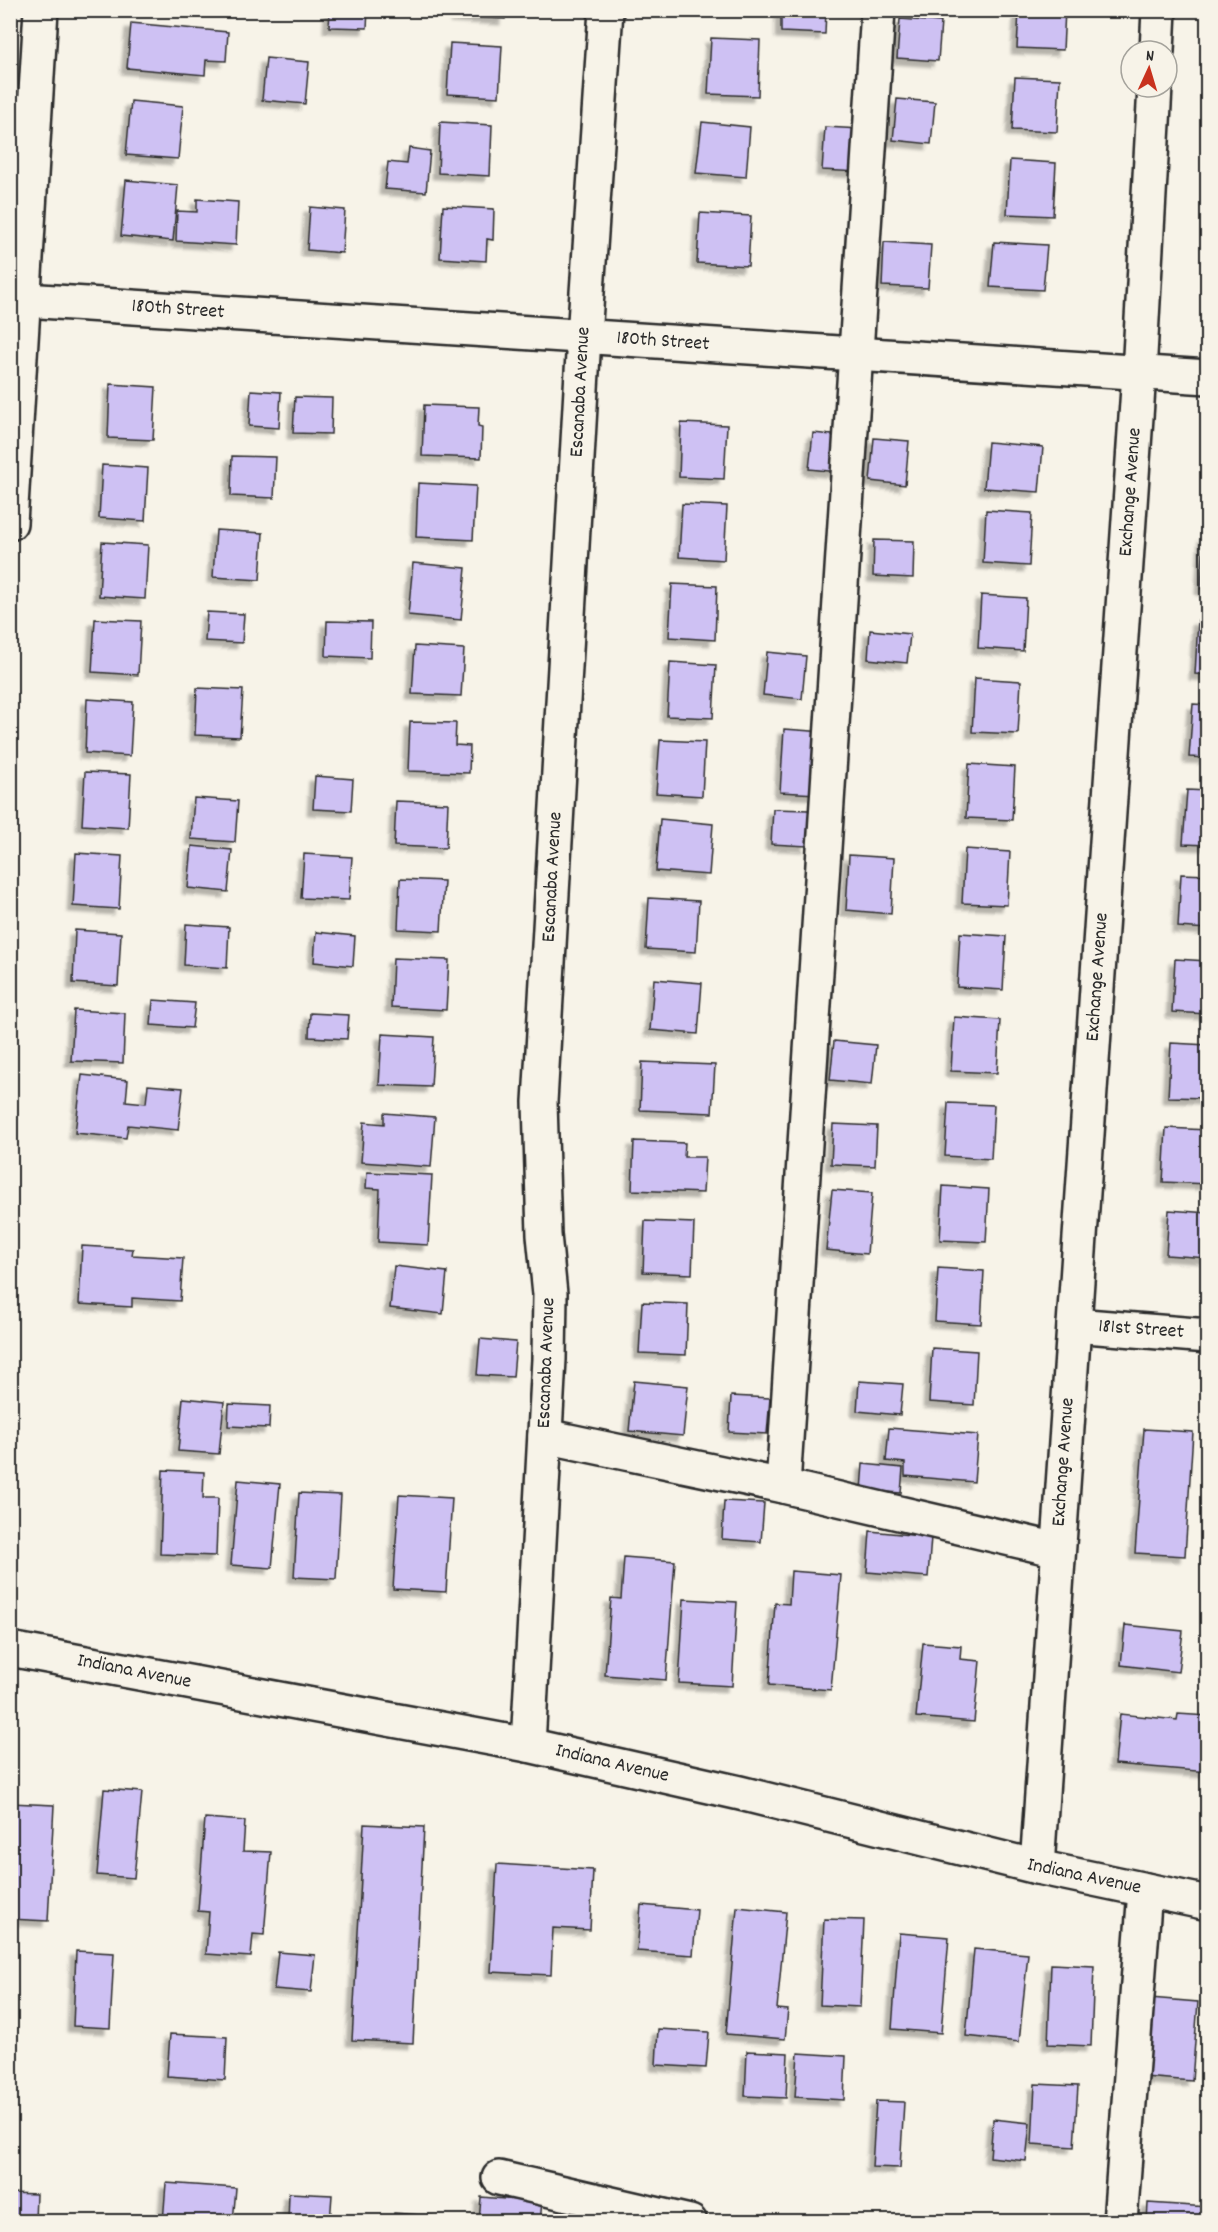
<svg xmlns="http://www.w3.org/2000/svg" width="1218" height="2232" viewBox="0 0 1218 2232" font-family="Dekko,sans-serif">
<defs>
<filter id="shadow"><feDropShadow dx="-5.5" dy="5.5" stdDeviation="1.5" flood-color="#0004"/></filter>
</defs>
<rect width="100%" height="100%" fill="#f7f3e8"/>
<filter id="ink" filterUnits="userSpaceOnUse"><feTurbulence type="fractalNoise" baseFrequency=".0167" numOctaves="2"/><feDisplacementMap in="SourceGraphic" scale="12" xChannelSelector="R" yChannelSelector="G"/><feConvolveMatrix kernelMatrix="1 2 1 2 8 2 1 2 1" color-interpolation-filters="sRGB"/></filter>
<g filter="url(#ink)">
<!-- building -->
<g fill="#cec1f3" stroke="#2b2b2b" stroke-width="1.5" filter="url(#shadow)">
<path d="M330,10H368L367,28L329,27Z"/>
<path d="M456,10H505V19L456,16Z"/>
<path d="M781,10H826L825,34L781,32Z"/>
<path d="M1019,10H1065L1063,50L1017,48Z"/>
<path d="M900,19L941,22L938,61L897,58Z"/>
<path d="M131,23L228,32L226,61L206,60L205,75L127,68Z"/>
<path d="M711,38L760,40L758,96L708,94Z"/>
<path d="M450,43L502,46L499,97L447,94Z"/>
<path d="M266,58L309,62L305,104L262,100Z"/>
<path d="M1015,77L1060,79L1057,132L1012,130Z"/>
<path d="M897,99L935,102L931,144L893,140Z"/>
<path d="M131,101L183,106L178,159L126,155Z"/>
<path d="M440,122L492,125L490,176L438,173Z"/>
<path d="M702,122L750,127L746,177L696,173Z"/>
<path d="M825,127L861,129L858,172L822,170Z"/>
<path d="M409,148L430,151L426,192L385,189L388,162L407,164Z"/>
<path d="M1010,160L1056,163L1053,216L1007,214Z"/>
<path d="M126,180L178,185L173,241L121,236Z"/>
<path d="M197,199L238,202L236,245L176,241L177,211L197,212Z"/>
<path d="M443,206L494,209L493,240L487,239L486,261L440,258Z"/>
<path d="M310,207L345,210L342,253L307,250Z"/>
<path d="M700,213L751,216L748,266L697,263Z"/>
<path d="M884,242L931,245L928,288L882,286Z"/>
<path d="M994,242L1047,245L1043,290L990,287Z"/>
<path d="M110,384L156,387L153,440L108,438Z"/>
<path d="M251,390L281,392L279,428L249,426Z"/>
<path d="M295,397L332,398L331,434L293,433Z"/>
<path d="M424,405L479,407L478,426L482,427L481,458L422,456Z"/>
<path d="M681,423L727,425L724,479L679,477Z"/>
<path d="M813,433L842,436L839,472L809,469Z"/>
<path d="M874,438L909,441L905,485L870,481Z"/>
<path d="M988,442L1043,447L1039,492L984,488Z"/>
<path d="M232,456L276,457L274,498L231,496Z"/>
<path d="M102,465L148,468L145,521L99,518Z"/>
<path d="M418,483L476,486L473,540L416,537Z"/>
<path d="M682,504L727,506L724,560L679,557Z"/>
<path d="M986,510L1032,513L1029,566L983,563Z"/>
<path d="M216,530L263,533L260,580L213,577Z"/>
<path d="M1204,536H1208V590L1201,589Z"/>
<path d="M874,540L914,541L913,578L873,576Z"/>
<path d="M102,542L148,545L145,599L99,596Z"/>
<path d="M413,563L466,568L461,620L408,615Z"/>
<path d="M672,584L717,586L715,640L669,637Z"/>
<path d="M981,595L1026,598L1023,651L978,648Z"/>
<path d="M207,612L244,614L242,643L205,641Z"/>
<path d="M95,619L141,621L138,675L92,672Z"/>
<path d="M1198,620L1208,621V675L1195,674Z"/>
<path d="M327,621L371,622L370,658L326,656Z"/>
<path d="M870,630L910,634L907,663L868,659Z"/>
<path d="M415,646L464,649L461,696L412,694Z"/>
<path d="M767,652L806,656L802,699L763,695Z"/>
<path d="M670,662L716,665L713,718L667,716Z"/>
<path d="M975,678L1021,681L1018,734L972,732Z"/>
<path d="M197,688L243,690L240,737L195,735Z"/>
<path d="M87,699L133,702L130,756L85,753Z"/>
<path d="M1193,704L1208,705V758L1189,757Z"/>
<path d="M410,722L456,723L455,745L470,746L469,773L408,771Z"/>
<path d="M784,729L825,732L817,794L780,792Z"/>
<path d="M660,740L705,742L702,796L656,793Z"/>
<path d="M969,764L1015,767L1012,820L966,818Z"/>
<path d="M85,772L131,774L128,828L82,825Z"/>
<path d="M315,776L353,779L351,811L313,809Z"/>
<path d="M1187,790L1208,791V845L1183,844Z"/>
<path d="M194,798L238,801L235,842L191,839Z"/>
<path d="M396,801L448,803L446,848L394,846Z"/>
<path d="M773,809L809,810L807,846L771,844Z"/>
<path d="M660,819L713,824L709,875L656,871Z"/>
<path d="M192,846L232,850L228,892L188,888Z"/>
<path d="M965,849L1010,852L1007,905L962,903Z"/>
<path d="M76,853L122,856L119,909L73,906Z"/>
<path d="M304,854L352,857L349,900L301,898Z"/>
<path d="M849,855L894,858L891,914L846,910Z"/>
<path d="M1181,874L1208,875V929L1178,927Z"/>
<path d="M400,879L444,881L441,931L398,929Z"/>
<path d="M649,898L699,901L696,952L646,949Z"/>
<path d="M186,924L229,927L227,968L184,965Z"/>
<path d="M75,930L121,933L118,986L73,983Z"/>
<path d="M316,932L355,936L353,966L314,962Z"/>
<path d="M960,933L1006,936L1003,990L957,987Z"/>
<path d="M393,958L449,960L446,1010L391,1007Z"/>
<path d="M1175,959L1208,961V1014L1172,1012Z"/>
<path d="M654,979L702,983L698,1034L650,1030Z"/>
<path d="M153,1000L195,1003L192,1028L151,1025Z"/>
<path d="M74,1010L125,1013L123,1063L71,1061Z"/>
<path d="M310,1013L349,1015L347,1039L309,1037Z"/>
<path d="M954,1017L1000,1020L997,1073L951,1071Z"/>
<path d="M382,1034L434,1037L431,1087L379,1085Z"/>
<path d="M834,1041L876,1045L872,1084L830,1080Z"/>
<path d="M1171,1043L1208,1045V1098L1168,1097Z"/>
<path d="M642,1062L715,1065L712,1113L640,1110Z"/>
<path d="M82,1075L128,1080L126,1101L146,1103L148,1085L183,1088L178,1130L128,1125L126,1138L75,1133Z"/>
<path d="M948,1103L994,1105L991,1159L945,1156Z"/>
<path d="M384,1113L435,1117L431,1167L361,1162L364,1122L384,1124Z"/>
<path d="M833,1124L877,1126L875,1166L831,1164Z"/>
<path d="M1166,1128L1208,1130V1184L1163,1182Z"/>
<path d="M634,1141L685,1143L684,1157H705L703,1193L632,1190Z"/>
<path d="M367,1172L432,1175L428,1245L378,1242L380,1189L366,1188Z"/>
<path d="M943,1186L989,1189L986,1242L940,1240Z"/>
<path d="M832,1190L872,1193L867,1254L826,1250Z"/>
<path d="M1169,1210L1208,1213V1258L1166,1255Z"/>
<path d="M645,1221L694,1223L692,1274L643,1272Z"/>
<path d="M82,1246L133,1249L132,1255L183,1258L180,1301L132,1298V1307L79,1304Z"/>
<path d="M394,1266L447,1272L443,1314L390,1308Z"/>
<path d="M938,1268L984,1271L981,1324L935,1321Z"/>
<path d="M642,1302L688,1304L686,1355L639,1353Z"/>
<path d="M480,1339L516,1342L513,1377L477,1375Z"/>
<path d="M932,1348L977,1351L974,1405L929,1402Z"/>
<path d="M634,1381L688,1386L683,1436L629,1431Z"/>
<path d="M859,1381L903,1384L900,1415L857,1411Z"/>
<path d="M731,1396L770,1398L767,1434L729,1432Z"/>
<path d="M183,1398L224,1402L219,1454L178,1451Z"/>
<path d="M229,1404L270,1406L269,1428L228,1426Z"/>
<path d="M889,1428L978,1435L974,1482L905,1476V1463L886,1461Z"/>
<path d="M1144,1429L1193,1432L1185,1556L1135,1553Z"/>
<path d="M863,1464L903,1468L901,1493L861,1490Z"/>
<path d="M163,1470L204,1472L203,1498H218L216,1556L160,1554Z"/>
<path d="M238,1480L280,1484L272,1568L231,1565Z"/>
<path d="M299,1493L341,1495L336,1579L294,1577Z"/>
<path d="M399,1495L452,1498L446,1592L393,1589Z"/>
<path d="M724,1501L764,1503L761,1542L722,1539Z"/>
<path d="M870,1531L931,1537L928,1577L867,1572Z"/>
<path d="M624,1557L675,1561L666,1680L605,1675L611,1598L621,1599Z"/>
<path d="M791,1571L841,1575L831,1690L769,1685L775,1603L789,1604Z"/>
<path d="M684,1599L737,1602L732,1686L679,1683Z"/>
<path d="M1125,1625L1183,1631L1178,1672L1121,1665Z"/>
<path d="M923,1643L961,1646L960,1659L980,1661L974,1722L916,1717Z"/>
<path d="M1120,1714L1177,1720L1178,1714L1208,1716V1772L1115,1764Z"/>
<path d="M104,1789L142,1792L134,1878L97,1875Z"/>
<path d="M10,1803L54,1805L48,1921L10,1919Z"/>
<path d="M205,1818L245,1821L243,1851L271,1852L264,1935L253,1934L251,1957L206,1954L209,1912L198,1911Z"/>
<path d="M364,1824L424,1827L413,2043L352,2040Z"/>
<path d="M497,1864L593,1870L590,1930L553,1928L551,1975L491,1972Z"/>
<path d="M641,1905L697,1910L693,1955L637,1951Z"/>
<path d="M737,1907L786,1912L777,2009L788,2010L785,2039L726,2034Z"/>
<path d="M824,1919L864,1920L860,2007L820,2005Z"/>
<path d="M899,1933L949,1937L941,2033L892,2029Z"/>
<path d="M974,1949L1028,1954L1019,2042L966,2036Z"/>
<path d="M76,1951L114,1953L110,2028L73,2026Z"/>
<path d="M278,1952L315,1955L311,1992L274,1989Z"/>
<path d="M1051,1964L1094,1966L1091,2046L1048,2044Z"/>
<path d="M1150,1998L1198,2002L1192,2081L1144,2077Z"/>
<path d="M658,2029L709,2032L706,2068L656,2065Z"/>
<path d="M170,2034L227,2037L225,2080L167,2076Z"/>
<path d="M747,2051L788,2053L786,2098L745,2096Z"/>
<path d="M798,2053L846,2056L844,2100L795,2097Z"/>
<path d="M1035,2084L1078,2086L1074,2147L1032,2144Z"/>
<path d="M876,2101L904,2102L900,2168L872,2167Z"/>
<path d="M993,2119L1030,2123L1026,2161L990,2157Z"/>
<path d="M166,2183L236,2188L233,2222H163Z"/>
<path d="M10,2193L36,2194L35,2222H10Z"/>
<path d="M289,2193L332,2195L330,2222H288Z"/>
<path d="M481,2197L542,2202L540,2222H479Z"/>
<path d="M1148,2203L1208,2207L1207,2222H1147Z"/>
<path d="M394,2213L433,2216V2222H393Z"/>
<path d="M550,2214L590,2217V2222H550Z"/>
</g>
<g fill="none" stroke-linecap="round" stroke-linejoin="round">
<!-- minor casing -->
<g stroke="#2b2b2b" stroke-width="38">
<g id="minor">
<path d="M1157,51L1159,10"/>
<path d="M10,299L1208,377"/>
<path d="M10,523L41,10"/>
<path d="M1074,1325L1208,1336"/>
<path d="M545,1436L783,1486L1058,1550"/>
<path d="M783,1486L878,10"/>
<path d="M10,1649L528,1745L740,1793L1037,1867L1208,1903"/>
<path d="M528,1745L549,1359L550,1294L544,1235L540,1102L584,337L606,10"/>
<path d="M1037,1867L1139,373L1155,87"/>
<path d="M499,2178L690,2222"/>
<path d="M1120,2222L1145,1890"/>
</g>
</g>
<!-- minor -->
<use href="#minor" stroke="#f7f3e8" stroke-width="33"/>
</g>
</g>
<g text-anchor="middle" dominant-baseline="central" stroke-width="5" stroke-linejoin="round" paint-order="stroke">
<!-- street labels -->
<g font-size="20" fill="#2b2b2b" stroke="#f7f3e8">
<text transform="translate(178 310) rotate(4)">180th Street</text>
<text transform="translate(663 342) rotate(4)">180th Street</text>
<text transform="translate(581 392) rotate(-87)">Escanaba Avenue</text>
<text transform="translate(1131 492) rotate(-86)">Exchange Avenue</text>
<text transform="translate(553 877) rotate(-87)">Escanaba Avenue</text>
<text transform="translate(1098 977) rotate(-86)">Exchange Avenue</text>
<text transform="translate(1141 1330) rotate(4)">181st Street</text>
<text transform="translate(547 1363) rotate(-88)">Escanaba Avenue</text>
<text transform="translate(1064 1462) rotate(-86)">Exchange Avenue</text>
<text transform="translate(134 1672) rotate(11)">Indiana Avenue</text>
<text transform="translate(612 1764) rotate(13)">Indiana Avenue</text>
<text transform="translate(1084 1877) rotate(12)">Indiana Avenue</text>
</g>
</g>
<!-- margin -->
<rect width="1218" height="2232" fill="none" stroke="#f7f3e8" stroke-width="36"/>
<rect x="18" y="18" width="1182" height="2196" fill="none" stroke="#2b2b2b" stroke-width="2" filter="url(#ink)"/>
<!-- north arrow -->
<g transform="translate(1149 69) rotate(4)"><circle r="28" fill="#f7f3e8" stroke="#a5a39c" stroke-width="1.5"/>
<path d="M0-4.5L10 22L0 15L-10 22Z" fill="#c8321e"/>
<text y="-9" font-size="16" font-weight="bold" text-anchor="middle" fill="#2b2b2b">N</text>
</g>
</svg>
